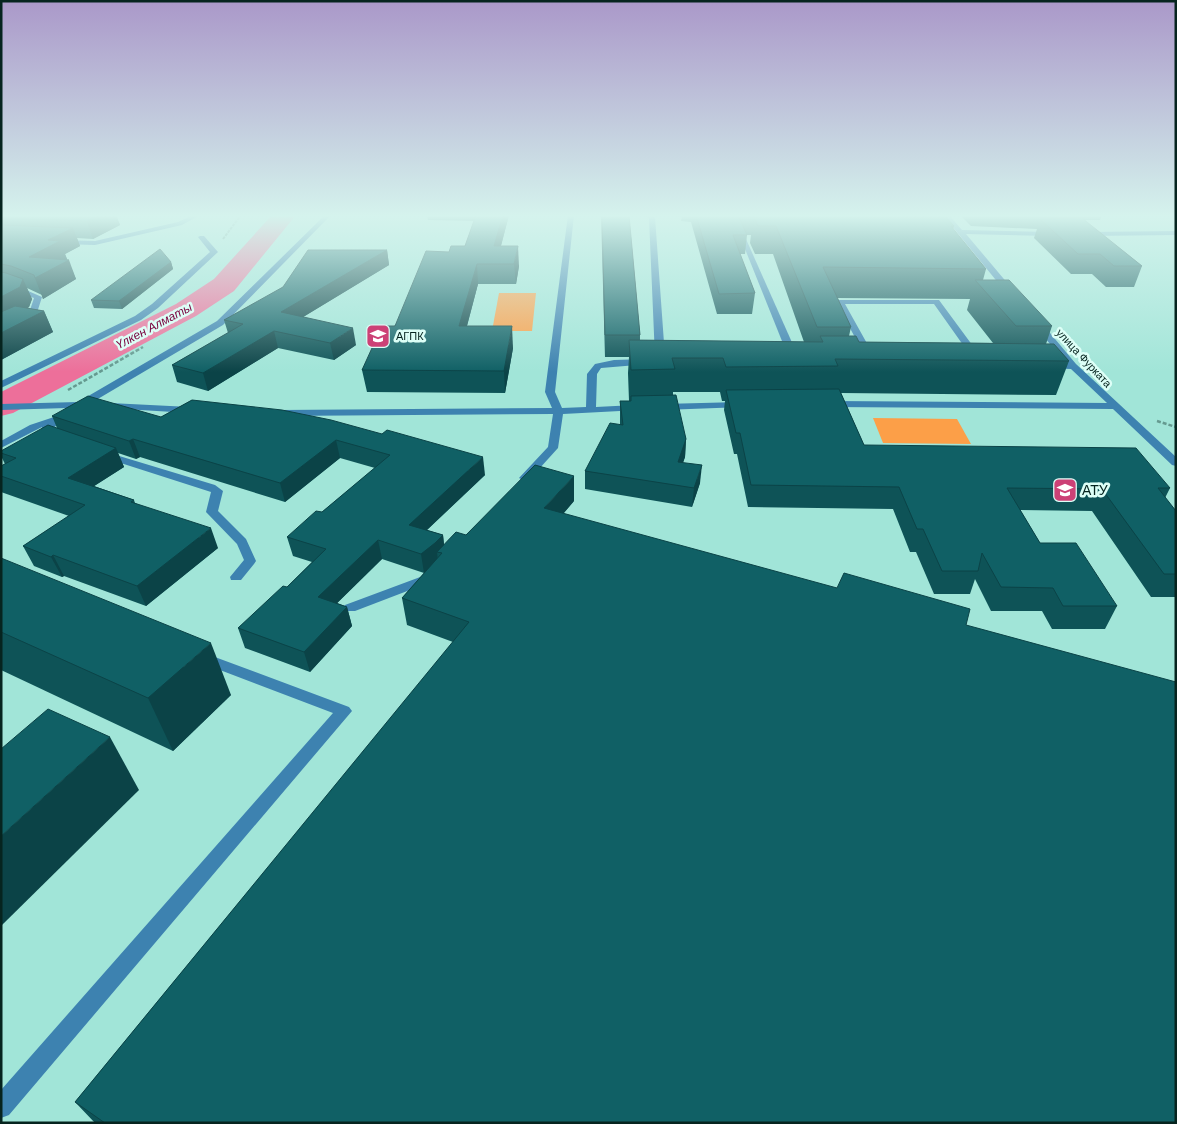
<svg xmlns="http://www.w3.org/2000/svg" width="1177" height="1124" viewBox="0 0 1177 1124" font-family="Arial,sans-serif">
<rect width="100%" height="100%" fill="#a1e5d8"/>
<!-- green -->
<g fill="#fc9f48">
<path d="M499,293H536L532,331H492Z"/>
<path d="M873,418L957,419L971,444L883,443Z"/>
</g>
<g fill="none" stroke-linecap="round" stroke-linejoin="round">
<!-- river -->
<path fill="#ed6f9a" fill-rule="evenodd" d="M272,215H296L234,291L196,316L13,413L1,416V392L176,304L214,279Z"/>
<!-- path-far1 -->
<path stroke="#659a90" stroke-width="2" stroke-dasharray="3 1" stroke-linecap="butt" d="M223,239L241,215"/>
<!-- path -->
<g stroke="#659a90" stroke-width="2.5" stroke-dasharray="4 2" stroke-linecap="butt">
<path d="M68,390L143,347"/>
<path d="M1157,421L1176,427"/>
</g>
<!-- minor -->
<g fill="#3d82b0" fill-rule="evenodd">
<path d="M193,215H200L182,225L95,245L62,244L58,242L62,240L95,241L178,222Z"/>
<path d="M325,215H331L223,325L91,403L93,405L91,407C75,411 64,419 51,430L56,437L55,439H47L41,432L42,427L1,448V441L30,425L54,417L67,408L1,410V404L78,402L217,321Z"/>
<path d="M568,215H574L555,392L562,408L586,407L587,374L595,364L614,360L646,359L649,360V364L601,368L597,374L596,407L635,405L640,408L639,410L563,414L558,448L529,480L525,481L519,478L548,447L553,414L280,416L275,413L280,410L552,408L545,392Z"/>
<path d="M641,215H651L655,217L665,357L660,360L655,357L649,218Z"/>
<path d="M943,215H949L962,230L1051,232L1054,234L1051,236L966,234L1014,291L1015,293L1011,295H1008Z"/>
<path d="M737,229L742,230L798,356L796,358L793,359L788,356Z"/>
<path d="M1176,231V235L1086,236L1083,234L1086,232Z"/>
<path d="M200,236H204L218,252L158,308L141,320L1,388V381L135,316L152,304L210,252L198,237Z"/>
<path d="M1,285L19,287L42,297L35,319L1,337V330L28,316L34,298L15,291L1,289Z"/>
<path d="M837,300H939L981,357L976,360L973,359L934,304H845L874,356L869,359L866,358L836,302Z"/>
<path d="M1034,321H1040L1076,364L1176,457V466L1172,465L1113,409L830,407L825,404L830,401L1107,403L1071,369L1048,368V364L1066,363L1034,325Z"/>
<path d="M740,402L743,403V407L663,410L658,407L663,404Z"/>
<path d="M110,403L190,407L195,410L190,413L107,408V404Z"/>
<path d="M106,452L215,485L223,491L218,511L246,539L256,561L254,564L241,580H231L230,577L244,560L237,544L206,512L211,492L102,457L101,455Z"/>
<path d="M431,573L436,574L437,577L436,580L355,611H345L343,608L345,605Z"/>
<path d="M204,653L349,707L352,711L9,1115L1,1118V1090L333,713L199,662L197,658L199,654Z"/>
</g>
</g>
<!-- wall -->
<g fill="#0e5357" fill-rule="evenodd">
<path d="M1,215H116L120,225L93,239L77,238L80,246L65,254L76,279L43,299L42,295L27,288L32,299L29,307L27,308L44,311L53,332L1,360Z"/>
<path d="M427,215H509L501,246L519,266L516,284H478L467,326L513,348L505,393L367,392L362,370L449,252L465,246L474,221L428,220Z"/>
<path d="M601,215H629L640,335V340L804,342L773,254H755L750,243L751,235H747L745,254H740L755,293L752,314H717L691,222L681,221L682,217L663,215H831L832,216H888V215H934L954,226L953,230L986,269L983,280L1052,326L1046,344L1069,361L1056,395L841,393L864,445L1170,488L1165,498L1176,511V597H1151L1092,511L1020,510L1040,543L1117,606L1105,629H1052L1042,611H991L975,579L970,594H934L916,552H910L893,509L748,507L737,454H734L724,410L725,401H722L720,392H673V395L686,439L685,457L683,463L700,483L692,507L585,489V471L620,424V401H629L628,373L629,357H605ZM837,298L970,299L967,310L993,343L859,342L849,336L851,327Z"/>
<path d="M960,215H1102L1100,220H1084L1142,266L1134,287H1106L1092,274H1071L1034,238L1037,229L971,226Z"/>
<path d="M387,250L389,265L303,317L356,345L334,360L278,348L208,391L177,382L172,365L228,333L224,320Z"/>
<path d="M171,262L173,269L122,309L94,308L91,300Z"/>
<path d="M192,400L485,475L427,530L443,535L444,545L466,535L574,501L563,514L966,625L1176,1123H95L75,1102L453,642L407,625L402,598L424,573L382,559L337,603L347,607L352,626L310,672L245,648L238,628L287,587L312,562L293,556L287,537L322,512L375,468L340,458L285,502L140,457L136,459L118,453L124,467L94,486L134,500L135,503L218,548L146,606L64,576L62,577L34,566L23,546L69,516L1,492V466L5,464L1,456V451L57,428L52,416L161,417Z"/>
<path d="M1,558L231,695L173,751L1,670Z"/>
</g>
<!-- shaded-wall -->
<g fill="#0b4347">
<path d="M99,215H116L120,225L93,239L87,221Z"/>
<path d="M503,215H509L496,264L494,246Z"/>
<path d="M73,228L80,246L65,254L67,260L29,257L48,240Z"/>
<path d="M518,246L519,266L516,284L514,264Z"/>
<path d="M387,250L389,265L285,328L281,312Z"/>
<path d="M69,260L76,279L43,299L35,278Z"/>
<path d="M171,262L173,269L122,309L119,301Z"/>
<path d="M477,264L478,284L461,348L459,326Z"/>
<path d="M23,279L32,299L29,307L7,320L1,328V297Z"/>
<path d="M44,311L53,332L1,360V333Z"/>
<path d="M512,326L513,348L505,393L504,371Z"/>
<path d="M353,328L356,345L334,360L330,343Z"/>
<path d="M274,331L278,348L208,391L203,373Z"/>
<path d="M133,439L140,457L136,459L129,441Z"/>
<path d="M686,439L685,457L676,480L678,462Z"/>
<path d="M336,440L340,458L285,502L280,483Z"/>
<path d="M116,448L124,467L77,497L68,478Z"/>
<path d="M483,457L485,475L412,544L409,525Z"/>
<path d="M702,465L700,483L692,507L694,488Z"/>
<path d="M574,476V501L545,535L544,508Z"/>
<path d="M211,528L218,548L146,606L137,586Z"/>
<path d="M443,535L445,554L437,552L438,562L424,573L421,554Z"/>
<path d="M378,540L382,559L323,617L318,597Z"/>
<path d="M53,555L64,576L62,577L51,557Z"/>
<path d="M347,607L352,626L310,672L304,652Z"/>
<path d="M211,643L231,695L173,751L148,698Z"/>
<path d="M110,737L139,790L1,926V836Z"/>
</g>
<!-- building -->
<g fill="#106065" stroke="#0b4347">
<path d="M1,215H99L87,221L1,218Z"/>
<path d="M476,215H503L494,246H518L514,264H477L459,326H512L504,371L362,370L382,326H395L426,251L449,252L451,246H465Z"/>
<path d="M602,215H629L640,335H605Z"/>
<path d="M696,215H738L747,235H733L755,293L719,294Z"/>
<path d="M747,215H831L832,216L753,215V217H748Z"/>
<path d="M753,215L945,216L954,226H951L986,269L823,267L851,327H817L776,226H758Z"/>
<path d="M905,215H934L935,216H906Z"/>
<path d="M1082,218L1142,266H1114L1100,254H1078L1040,219Z"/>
<path d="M1,225L73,228L48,240L60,241L29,257L69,260L35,278L34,275L11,266L1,264Z"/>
<path d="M160,249L171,262L119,301L91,300Z"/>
<path d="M308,250H387L281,312L353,328L330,343L274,331L203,373L172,365L243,324L224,320L283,287Z"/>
<path d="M1,272L6,273L23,279L20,287L1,297Z"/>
<path d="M975,280H1009L1052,326H1016Z"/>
<path d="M15,306L44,311L1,333V312Z"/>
<path d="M820,336H856L859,342L1054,344L1069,361L835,359L838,366L726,367L723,358H672L675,369L631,370L629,340L823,342Z"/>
<path d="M839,389L864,445L1136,448L1170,488H1158L1176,511V574H1164L1102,489L1007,488L1040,543H1076L1117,606H1063L1053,588L1001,587L982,553L978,571H942L923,529H917L899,487L751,485L740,433H736L726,390Z"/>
<path d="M676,395L686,439L678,462L702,465L694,488L585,471L610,423L623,425L620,401H631V396Z"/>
<path d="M88,396L161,417L192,400L282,410L331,420L382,434L387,430L483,457L409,525L443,535L435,543L421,554L378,540L318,597L347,607L304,652L238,628L283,586L287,587L326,549L287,537L316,511L322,512L390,455L336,440L280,483L133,439L129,441L52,416Z"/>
<path d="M48,425L116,448L68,478L134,500L131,502L211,528L137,586L53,555L51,557L23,546L85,505L1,476V466L16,458L1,453V451Z"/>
<path d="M535,465L574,476L544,508L837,588L844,573L970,609L966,625L1176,682V1123H105L75,1102L469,622L402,598L442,553L437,552L456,532L466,535Z"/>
<path d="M1,558L211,643L148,698L1,632Z"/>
<path d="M48,709L110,737L1,836V749Z"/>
</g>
<!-- sky -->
<linearGradient id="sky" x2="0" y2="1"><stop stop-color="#aa98c9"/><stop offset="0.58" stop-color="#d5f3ed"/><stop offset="1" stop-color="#d5f3ed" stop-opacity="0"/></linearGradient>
<rect width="1177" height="372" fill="url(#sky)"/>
<!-- icons -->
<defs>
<g id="university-square" transform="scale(1.25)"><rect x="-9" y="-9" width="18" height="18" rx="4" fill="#cc4176" stroke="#ddfff7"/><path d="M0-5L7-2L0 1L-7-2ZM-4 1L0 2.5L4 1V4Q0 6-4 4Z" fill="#fff"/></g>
</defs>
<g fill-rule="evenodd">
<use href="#university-square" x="378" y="336"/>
<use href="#university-square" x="1065" y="490"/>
</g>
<g text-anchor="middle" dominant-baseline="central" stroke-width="5" stroke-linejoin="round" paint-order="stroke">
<!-- far-poi labels -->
<g font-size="11" fill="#06241f" stroke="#ddfff7" text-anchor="start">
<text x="396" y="336">АГПК</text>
</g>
<!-- far-street labels -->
<g font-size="11" fill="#06241f" stroke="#ddfff7">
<text transform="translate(1084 358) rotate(47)">улица Фурката</text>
</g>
<!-- far-water labels -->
<g font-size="12" font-style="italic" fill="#79003c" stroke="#ddfff7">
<text transform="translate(154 326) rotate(-28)">Үлкен Алматы</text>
</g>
<!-- poi labels -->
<g font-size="14" fill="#06241f" stroke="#ddfff7" text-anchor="start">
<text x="1082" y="490">АТУ</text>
</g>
</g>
<!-- border -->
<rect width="1177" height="1124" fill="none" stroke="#06241f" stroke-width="5"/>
</svg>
